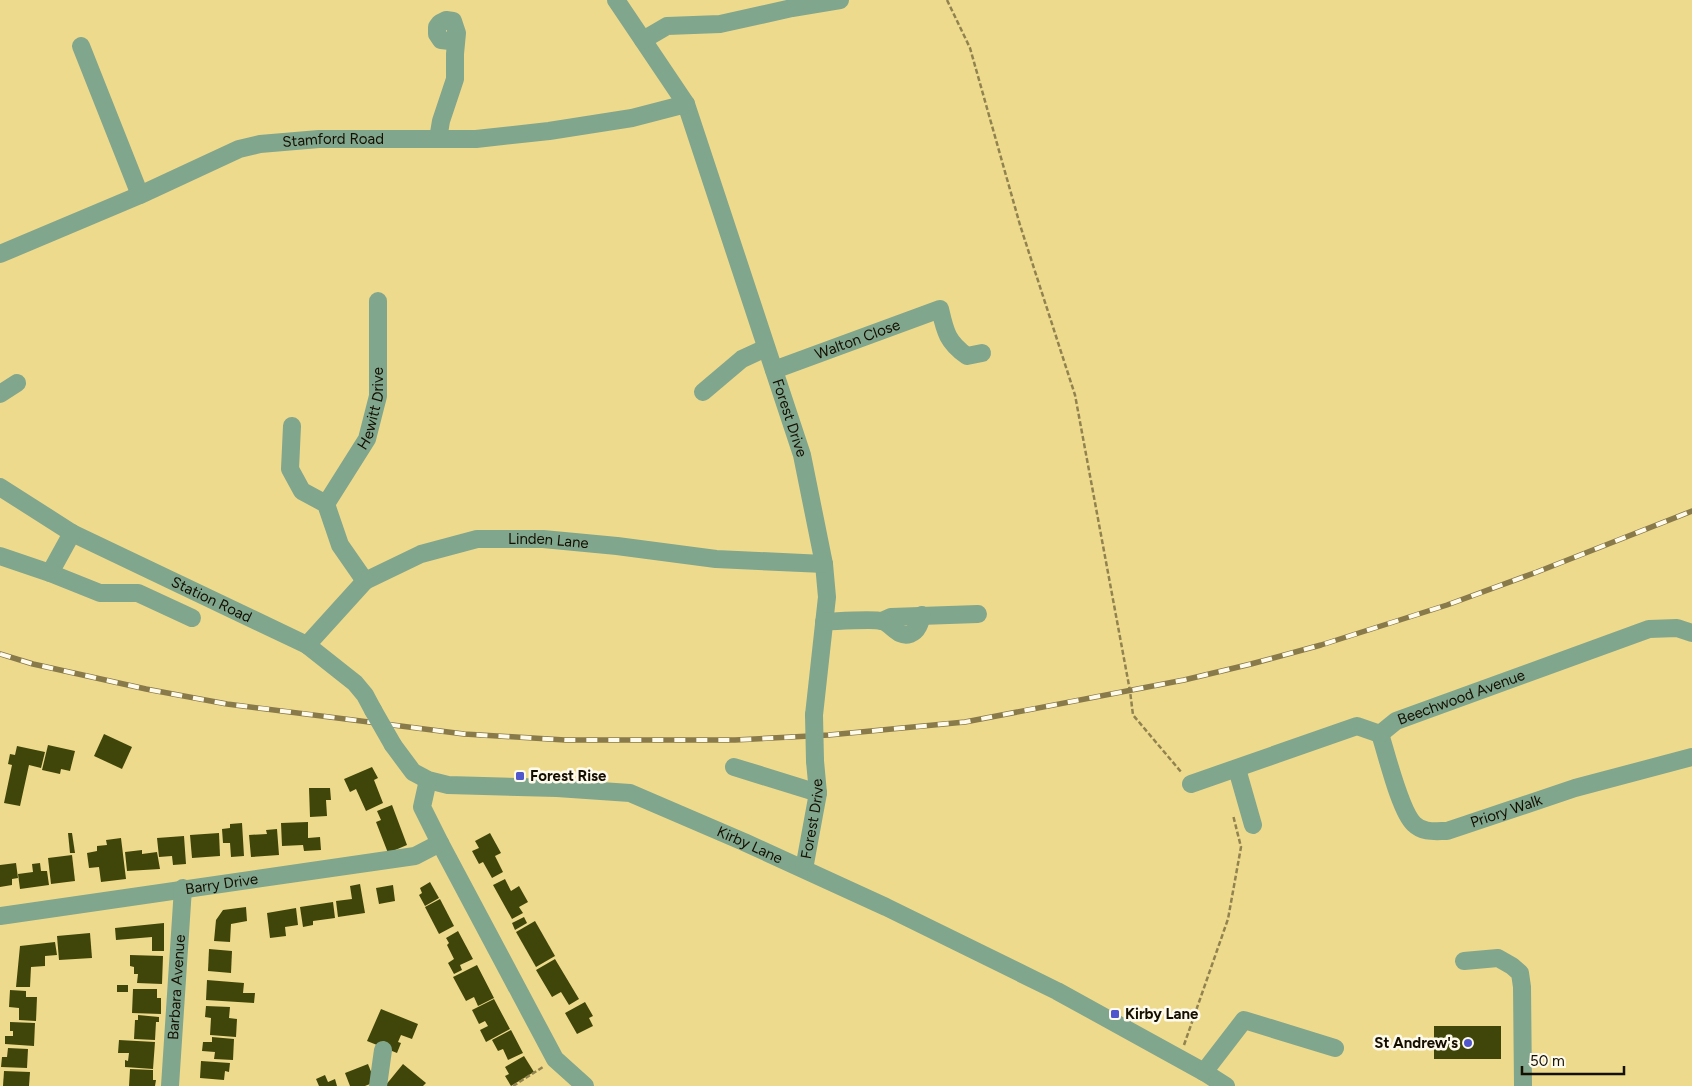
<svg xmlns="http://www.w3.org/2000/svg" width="1692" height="1086" viewBox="0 0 1692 1086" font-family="Figtree,sans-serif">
<rect width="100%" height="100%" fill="#eeda8d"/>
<!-- building -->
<g fill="#40460a">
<path d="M104,734L132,747L122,769L94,756Z"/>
<path d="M48,745L75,751L70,771L61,769L60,774L42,770Z"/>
<path d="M17,746L45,752L41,768L29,765L20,806L4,803L12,765L8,764L10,754L15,755Z"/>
<path d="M372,767L378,778L374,780L383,803L366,811L356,789L350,792L344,779Z"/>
<path d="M309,788H330L331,800H326L327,816L310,817Z"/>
<path d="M392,805L407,845L388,853L376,822L381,820L377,811Z"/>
<path d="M308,822V838L320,837L321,850L304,851L303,845L282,846L281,823Z"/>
<path d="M242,823L244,856L231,857L230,843H223L222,829L230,828V824Z"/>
<path d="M277,829L279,855L251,857L249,835L267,834L266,830Z"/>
<path d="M68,833H72L75,853H70Z"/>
<path d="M219,833L220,856L192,858L190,835Z"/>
<path d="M490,833L501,853L495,856L503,872L492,878L483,862L479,864L472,851L479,848L475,841Z"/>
<path d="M184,836L186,864L173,865L172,856L159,857L157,838Z"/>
<path d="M121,838L126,879L101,882L99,867L89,868L87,853L97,851V846L107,845L106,840Z"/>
<path d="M142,850V854L157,852L160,869L127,871L125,852Z"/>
<path d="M72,855L75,881L51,884L48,858Z"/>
<path d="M16,863L18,878L12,879V885L0,887V865Z"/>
<path d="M40,863L41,871H47L49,885L20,889L18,874L33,872L32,864Z"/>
<path d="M505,879L511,891L519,886L528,902L519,907L523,913L512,919L493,885Z"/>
<path d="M430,882L439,898L425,906L419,895L422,893L420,888Z"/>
<path d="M360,884L365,913L338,917L336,901L352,899L350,886Z"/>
<path d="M393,885L395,901L379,904L376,888Z"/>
<path d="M440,899L454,926L439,934L425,907Z"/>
<path d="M333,902L335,918L313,921V925L303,927L300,907Z"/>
<path d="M246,907L247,921L231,924L230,942L214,941L216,920L223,910Z"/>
<path d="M296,908L298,925L285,927L286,936L270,938L267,913Z"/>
<path d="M524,917L527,923L515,930L512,923Z"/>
<path d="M535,921L555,956L536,967L516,932Z"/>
<path d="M164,923V951H152V937L116,940L115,928Z"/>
<path d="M458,931L473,959L460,965L462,970L454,974L448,963L454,959L447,945L449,943L446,938Z"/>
<path d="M90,933L92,958L59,960L57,936Z"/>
<path d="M55,942L57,955L45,956V966L31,967L30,987H16L20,946Z"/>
<path d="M209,949L232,951L231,973L208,971Z"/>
<path d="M130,955L163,956L162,984L137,983L138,974H134V967L130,966Z"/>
<path d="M555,959L579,999L569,1005L561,992L552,997L536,970Z"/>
<path d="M477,965L494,998L478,1006L474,997L466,1001L453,977Z"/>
<path d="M207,980L244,983L243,993H255L254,1003L206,1000Z"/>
<rect x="117" y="985" width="11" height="7"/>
<path d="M133,989H157V998H161V1014L132,1013Z"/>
<path d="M10,990L26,991V997H37L36,1021L19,1020V1008L9,1007Z"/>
<path d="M494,999L510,1029L486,1042L480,1030L488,1026L485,1021L479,1024L472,1010Z"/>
<path d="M585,1002L593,1016L589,1018L593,1026L577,1034L565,1013Z"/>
<path d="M206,1006L230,1007L229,1018L237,1019L236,1037L210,1035L211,1018L205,1017Z"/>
<path d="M381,1009L418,1024L412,1039L401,1035L398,1042L401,1043L397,1053L367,1041Z"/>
<path d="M138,1015L159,1017V1022H156L155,1040L134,1039L135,1020H138Z"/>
<path d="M10,1022L35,1023L34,1046L5,1044V1036H13V1031H10Z"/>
<rect x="1434" y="1026" width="67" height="33"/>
<path d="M511,1030L523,1053L508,1060L503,1049L498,1051L492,1040Z"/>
<path d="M212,1037L234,1039L233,1060L214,1059L215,1052L202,1051L203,1042H212Z"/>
<path d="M119,1040L155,1042L153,1069L125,1067V1060L128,1061L129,1053H118Z"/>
<path d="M8,1048L28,1049L27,1068L1,1067L2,1057H7Z"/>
<path d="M524,1056L534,1072L511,1086L505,1076L509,1074L505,1067Z"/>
<path d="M201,1061L230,1063L229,1072L225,1071L224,1080L200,1078Z"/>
<path d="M368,1064L375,1082L365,1086H350L345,1073Z"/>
<path d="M403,1064L426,1083L423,1086H385Z"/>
<path d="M130,1069L153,1070V1080H156L155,1086H129Z"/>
<path d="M4,1071L30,1072L29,1086H3Z"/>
<path d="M325,1075L328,1082L335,1079L337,1086H319L316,1079Z"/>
</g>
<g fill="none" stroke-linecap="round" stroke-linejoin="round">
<!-- path -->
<g stroke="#918350" stroke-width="2.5" stroke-dasharray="5 2.5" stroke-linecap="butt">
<path d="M947,0L970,48L1020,225L1075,395L1130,691L1133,715L1182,773"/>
<path d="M1184,1045L1228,919L1241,847L1233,815"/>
<path d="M513,1086L543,1067"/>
</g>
<!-- minor -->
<g stroke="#80a68d" stroke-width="18">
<path id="s1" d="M616,0L686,104L802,455L824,564L827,597L814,715"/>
<path d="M643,40L667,26L720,24L792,8L840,0"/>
<path d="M81,46L140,195"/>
<path d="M438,139L441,121L455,79V54L457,33L453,21L446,20L440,23L437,27V34L441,40L450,41L456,39"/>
<path id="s2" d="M0,254L140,195L239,149L260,144L319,139H476L549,131L632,118L686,104"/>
<path id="s3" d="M774,370L940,309C945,331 947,342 967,356L982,353"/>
<path d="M703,392L742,359L766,348"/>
<path d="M0,394L17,383"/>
<path d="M292,426L290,469L302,491L326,504L340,545L365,581"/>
<path id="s4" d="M0,487L72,533L307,645L355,683L365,695L373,710"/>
<path id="s5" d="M326,504L367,439L378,396V301"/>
<path d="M0,556L50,573L72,533"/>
<path d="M50,573L100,593H138L192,618"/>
<path d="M882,621L891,617L978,614"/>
<path d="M824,622C835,621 874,619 882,621C892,624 898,638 910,634C918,631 920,623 922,615"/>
<path id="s6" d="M307,645L365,581L421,554L477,539H543L617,546L716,559L824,564"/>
<path id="s7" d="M1380,734C1387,755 1400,811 1414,824C1423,833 1435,831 1447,831L1575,788L1692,757"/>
<path id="s8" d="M1380,734L1396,721L1649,629L1677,628L1692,633"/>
<path id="s9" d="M393,745L413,772L428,780L448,785L557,788L630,793L744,842L886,907L1057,991L1204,1072L1226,1086"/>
<path d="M734,767L818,793"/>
<path d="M1237,769L1253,825"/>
<path d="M428,780L422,807L440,843L555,1059L585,1086"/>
<path d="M1191,784L1357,726L1380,734"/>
<path id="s10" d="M804,869L818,793L815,761"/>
<path id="s11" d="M0,916L415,856L440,843"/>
<path d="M1464,961L1498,958L1512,966L1520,973L1522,987L1523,1086"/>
<path d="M1204,1072L1244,1020L1335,1048"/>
<path id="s12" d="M170,1086L183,888"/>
<path d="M378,1086L383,1050"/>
</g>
<!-- rail casing -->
<g stroke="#887a4a" stroke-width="5.5">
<path id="rail" d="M0,654L33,664L146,689L227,704L464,734L565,740H735L829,735L965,722L1184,680L1251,664L1321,645L1447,605L1537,572L1692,511"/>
</g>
<!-- rail -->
<use href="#rail" stroke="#fffbec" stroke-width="4" stroke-dasharray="11" stroke-linecap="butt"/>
<!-- minor-bridge -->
<g stroke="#80a68d" stroke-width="18">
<path d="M373,710L393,745"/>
<path d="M814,715L815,761"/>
</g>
</g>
<!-- markers -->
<g fill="#5057cd" stroke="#fffbec" stroke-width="2">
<rect x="515" y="771" width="10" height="10" rx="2.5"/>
<rect x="1110" y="1009" width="10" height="10" rx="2.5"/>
<circle cx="1468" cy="1043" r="5"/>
</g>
<g text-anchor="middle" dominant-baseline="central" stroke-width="5" stroke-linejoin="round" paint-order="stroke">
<!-- street labels -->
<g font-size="15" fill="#150f00" stroke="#fffbec">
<text stroke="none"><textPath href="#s2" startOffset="356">Stamford Road</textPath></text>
<text stroke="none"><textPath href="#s3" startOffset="89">Walton Close</textPath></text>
<text stroke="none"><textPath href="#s5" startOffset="108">Hewitt Drive</textPath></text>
<text stroke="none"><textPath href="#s1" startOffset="456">Forest Drive</textPath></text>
<text stroke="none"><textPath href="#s6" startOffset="278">Linden Lane</textPath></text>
<text stroke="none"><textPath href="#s4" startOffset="240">Station Road</textPath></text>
<text stroke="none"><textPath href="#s8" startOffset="90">Beechwood Avenue</textPath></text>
<text stroke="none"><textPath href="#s7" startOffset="194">Priory Walk</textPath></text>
<text stroke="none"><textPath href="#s10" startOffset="51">Forest Drive</textPath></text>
<text stroke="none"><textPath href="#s9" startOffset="384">Kirby Lane</textPath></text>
<text stroke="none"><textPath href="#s11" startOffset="224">Barry Drive</textPath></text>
<text stroke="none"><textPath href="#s12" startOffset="99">Barbara Avenue</textPath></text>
</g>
<!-- poi labels -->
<g font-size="15" font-weight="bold" fill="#150f00" stroke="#fffbec" text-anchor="start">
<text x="530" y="776">Forest Rise</text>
<text x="1125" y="1014">Kirby Lane</text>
<text x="1458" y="1043" text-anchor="end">St Andrew's</text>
</g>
</g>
<!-- scale -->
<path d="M1522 1066v8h102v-8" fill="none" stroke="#150f00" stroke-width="2.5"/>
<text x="1530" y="1066" font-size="15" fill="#150f00" stroke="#fffbec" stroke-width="4" paint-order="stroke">50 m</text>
</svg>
